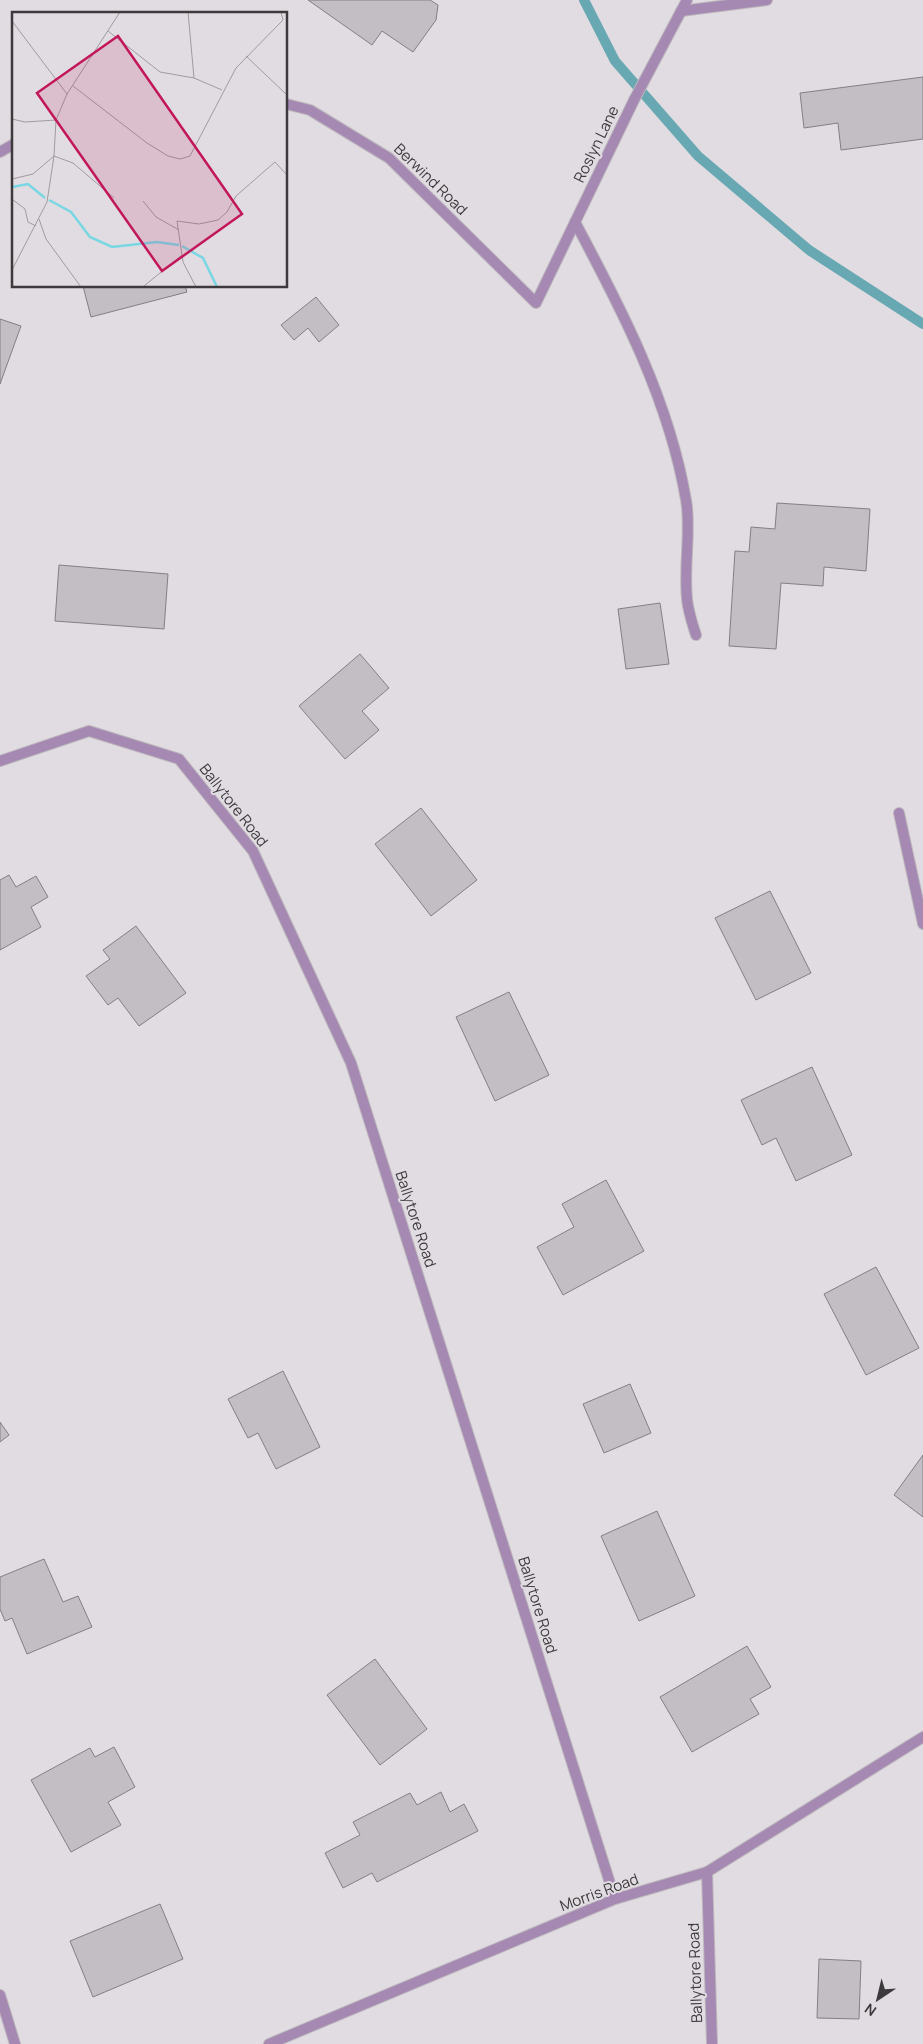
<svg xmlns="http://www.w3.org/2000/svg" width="923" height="2044" viewBox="0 0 923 2044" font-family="Manrope,sans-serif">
<rect width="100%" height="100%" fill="#e1dce1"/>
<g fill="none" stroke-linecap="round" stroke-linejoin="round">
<!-- stream -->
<path stroke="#67a8b2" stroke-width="10" d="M584,0L615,61L698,156L809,250L923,324"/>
</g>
<!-- building -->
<g fill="#c3bec3" stroke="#847f84">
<path d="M308,0H430L438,5L436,20L413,52L382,31L372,45Z"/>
<path d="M923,77V139L841,150L838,123L804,128L800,93Z"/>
<path d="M83,286H185L187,292L91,317Z"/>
<path d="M316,297L339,325L319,342L308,328L294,340L281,325Z"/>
<path d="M0,319L21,326L0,384Z"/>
<path d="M777,503L870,509L866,571L824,567L823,586L781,583L776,649L729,646L735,551L749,552L751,527L775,529Z"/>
<path d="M59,565L168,574L164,629L55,621Z"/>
<path d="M660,603L669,664L626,669L618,609Z"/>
<path d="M360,654L389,688L362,711L379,730L345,759L299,706Z"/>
<path d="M421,808L477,880L431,916L375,844Z"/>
<path d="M9,875L16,887L36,876L48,897L31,907L41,927L0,950V880Z"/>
<path d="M770,891L811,973L756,1000L715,918Z"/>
<path d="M136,926L186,993L139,1026L118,998L108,1005L86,976L110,959L103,950Z"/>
<path d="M509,992L549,1075L495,1101L456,1017Z"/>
<path d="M812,1067L852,1155L796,1181L776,1138L762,1145L741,1100Z"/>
<path d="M606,1180L644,1251L563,1295L537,1247L574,1227L562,1204Z"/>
<path d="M876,1267L919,1348L866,1375L824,1294Z"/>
<path d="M283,1371L320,1447L276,1469L258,1433L248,1438L228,1399Z"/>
<path d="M630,1384L651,1433L604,1453L583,1404Z"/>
<path d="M0,1422L9,1435L0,1442Z"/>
<path d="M923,1455V1517L894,1495Z"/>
<path d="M657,1511L695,1596L639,1621L601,1536Z"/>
<path d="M44,1559L63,1602L78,1596L92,1627L27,1654L12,1618L5,1621L0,1609V1577Z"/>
<path d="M747,1646L771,1687L750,1699L759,1714L692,1752L660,1697Z"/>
<path d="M375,1659L427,1729L380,1765L327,1695Z"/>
<path d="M114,1747L135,1787L108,1802L121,1825L71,1852L31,1780L90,1748L95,1757Z"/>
<path d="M441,1792L450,1812L464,1804L478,1831L377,1882L372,1873L343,1888L325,1853L360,1835L353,1822L410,1793L417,1805Z"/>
<path d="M160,1904L183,1959L93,1997L70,1941Z"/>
<path d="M819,1959L861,1961L859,2019L817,2018Z"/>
</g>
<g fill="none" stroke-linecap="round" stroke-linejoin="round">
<!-- service casing -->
<g stroke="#bdb8bd" stroke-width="12">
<g id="service">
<path d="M681,11L767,0"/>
<path d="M575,222C622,310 669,400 686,500C692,532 682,574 688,606C690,616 693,626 696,635"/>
</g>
</g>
<!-- minor casing -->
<g stroke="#bdb8bd" stroke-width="12">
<g id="minor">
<path d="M286,104L310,110L389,158L536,303L634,100L687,0"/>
<path d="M0,152L14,144"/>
<path d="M0,761L89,731L179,759L253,851L351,1063L615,1899"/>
<path d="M899,813L923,924"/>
<path d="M707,1872L712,2044"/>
<path d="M0,1995L15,2044"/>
<path d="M269,2044L615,1899L707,1872L923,1737"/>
</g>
</g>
<!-- service -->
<use href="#service" stroke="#a589b3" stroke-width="10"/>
<!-- minor -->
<use href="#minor" stroke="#a589b3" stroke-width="10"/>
</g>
<g text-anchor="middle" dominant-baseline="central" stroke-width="4" stroke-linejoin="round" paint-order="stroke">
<!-- street labels -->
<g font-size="15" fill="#3c3a3c" stroke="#e1dce1">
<text transform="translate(596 144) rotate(-64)">Roslyn Lane</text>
<text transform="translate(431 179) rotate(44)">Berwind Road</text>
<text transform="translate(234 805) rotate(52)">Ballytore Road</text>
<text transform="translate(416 1219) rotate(72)">Ballytore Road</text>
<text transform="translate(538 1605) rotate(73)">Ballytore Road</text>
<text transform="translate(599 1892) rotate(-20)">Morris Road</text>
<text transform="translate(695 1973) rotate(-92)">Ballytore Road</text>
</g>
</g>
<!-- overview -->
<g transform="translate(12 12)">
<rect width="275" height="275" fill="#e1dce1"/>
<path fill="none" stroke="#79d7e4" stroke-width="2.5" d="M0,175L16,172L33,186M37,188L59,200L78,225L100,235L145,230L167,233M170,234L191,246L205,275"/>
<path fill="none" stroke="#9f9b9f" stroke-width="1" d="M176,0L182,66M0,9L55,82M96,19L148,60L182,66L210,78M234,44L275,83M61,74L135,131L156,144L168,147L178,144L224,56L271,8L269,0M0,107L13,110L44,108M0,167L21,162L42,144L61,151L102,186M0,187L13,197L16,210L24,214M131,189L144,205L167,218M27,207L34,227L69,275M0,258L35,190L42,144L44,108L55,82L108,0M132,274L170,243M184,275L171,250L165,209L187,212L206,208L215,200L224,184L263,150L275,163"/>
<path fill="#c2185b" fill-opacity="0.15" stroke="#c2185b" stroke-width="2.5" d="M106,24L230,202L150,259L25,81Z"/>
<rect width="275" height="275" fill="none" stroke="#3c3a3c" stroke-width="2.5"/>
</g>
<!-- north arrow -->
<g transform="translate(878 1999) rotate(215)" stroke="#e1dce1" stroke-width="4" paint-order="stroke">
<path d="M0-4L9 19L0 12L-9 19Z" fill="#3c3a3c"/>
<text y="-8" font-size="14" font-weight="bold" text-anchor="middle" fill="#3c3a3c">N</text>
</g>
</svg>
